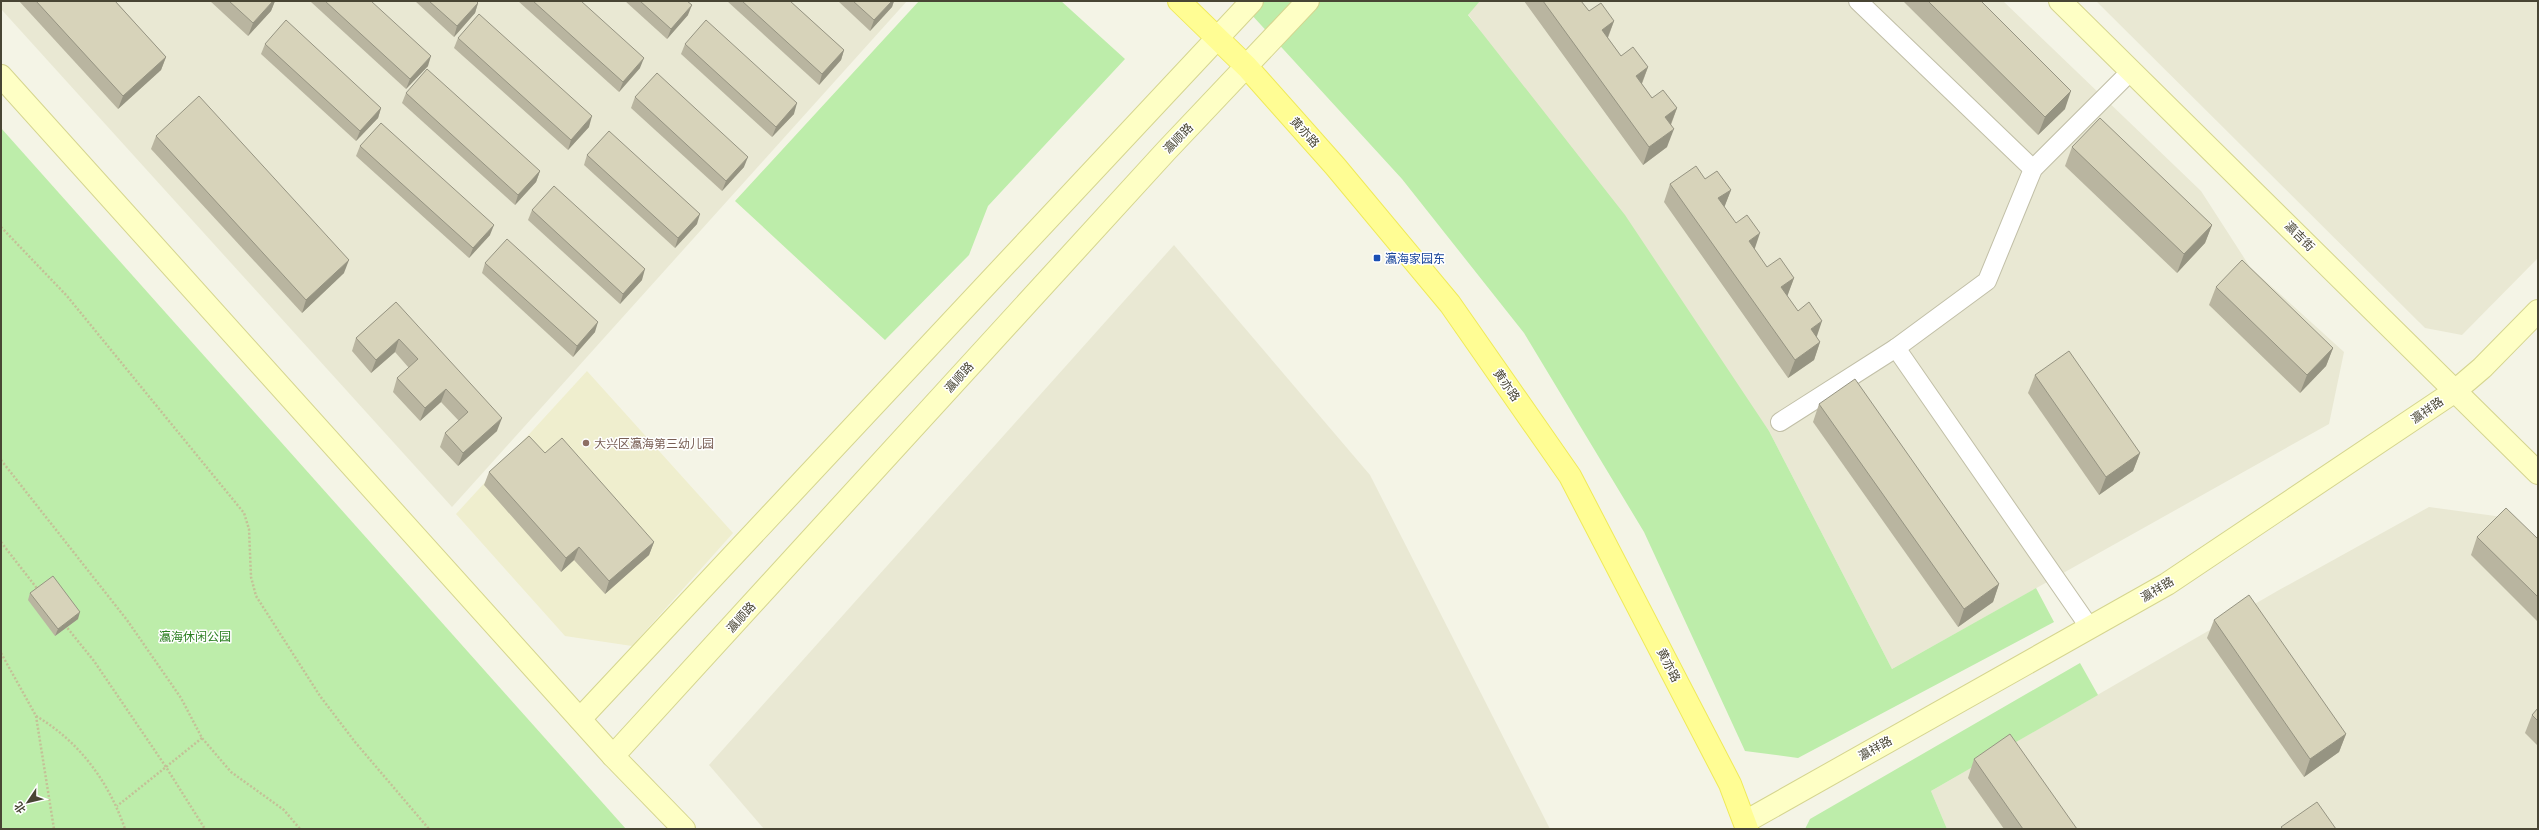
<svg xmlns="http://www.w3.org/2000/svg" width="2539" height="830" viewBox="0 0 2539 830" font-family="Montserrat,'Noto Sans SC',sans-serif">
<rect width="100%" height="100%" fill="#f4f4e6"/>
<!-- residential -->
<g fill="#e9e8d3">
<path d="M1,1H907L452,507L1,9Z"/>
<path d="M1480,1H2003L2201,191L2250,267L2344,352L2329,424L1892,669L1769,431L1468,14Z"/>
<path d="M2096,1H2538V258L2462,335L2425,328Z"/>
<path d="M1174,245L1370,475L1550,829H764L709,765Z"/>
<path d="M2429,507L2510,518L2538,546V829H1947L1931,791L2279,590Z"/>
</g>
<!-- education -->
<path fill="#efeece" d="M587,371L733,533L632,646L565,636L456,514Z"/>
<!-- green -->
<g fill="#bdedaa">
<path d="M919,1H1061L1125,59L988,206L969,255L885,340L735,201Z"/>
<path d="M1239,1H1480L1468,15L1625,215L1769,431L1892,669L2036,588L2054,622L1798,758L1745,751L1644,532L1524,333L1402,179Z"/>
<path d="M1,128L626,829H1Z"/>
<path d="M2080,663L2098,695L1931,791L1947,829H1805L1810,819Z"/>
</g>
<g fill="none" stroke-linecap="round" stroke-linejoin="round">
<!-- street casing -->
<g stroke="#c1bfa7" stroke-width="20">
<g id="street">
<path d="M1858,1L2033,169"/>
<path d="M1896,348L2090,628"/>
<path d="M1780,422L1896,348L1987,281L2033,169L2132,70"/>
</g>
</g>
<!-- secondary casing -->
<g stroke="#d5d58f" stroke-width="24">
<g id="secondary">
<path d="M2060,1L2538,473"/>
<path d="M1,76L613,756L684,829"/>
<path d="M580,719L1252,1"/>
<path d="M613,756L1166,151L1308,1"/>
<path d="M1745,822L2167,584L2455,391L2482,368L2538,311"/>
</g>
</g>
<!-- primary casing -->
<g stroke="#efea59" stroke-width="24">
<path id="primary" d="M1179,1L1247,67L1335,166L1450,304L1570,476L1730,784L1747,829"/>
</g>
<!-- path -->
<g stroke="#c4c097" stroke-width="2.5" stroke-dasharray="2 2" stroke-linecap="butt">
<path d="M1,227L67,296L244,513L249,529L251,577L256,596L320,696L355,742L429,829"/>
<path d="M1,460L127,620L181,698L202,738L231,772L284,810L300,829"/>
<path d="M1,542L39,591"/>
<path d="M65,625L94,661L166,767L117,806"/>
<path d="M1,653L36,716L54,829"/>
<path d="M36,716C79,741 109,782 125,829"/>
<path d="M202,738L166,767L205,829"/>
</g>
<!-- street -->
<use href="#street" stroke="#fff" stroke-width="18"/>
<!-- secondary -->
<use href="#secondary" stroke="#feffc5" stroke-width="22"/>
<!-- primary -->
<use href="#primary" stroke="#fffd94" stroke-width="22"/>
</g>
<!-- wall -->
<g fill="#b9b5a0">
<path d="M19,1H115L166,57L161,70L118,109Z"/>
<path d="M210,1H275L271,11L248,36Z"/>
<path d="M312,1H371L428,66L406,89L311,2Z"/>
<path d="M415,1H476L478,3L475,13L454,37Z"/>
<path d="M518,1H581L640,68L619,92Z"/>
<path d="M625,1H687L688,15L667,39Z"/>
<path d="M727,1H790L844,50L841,60L819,85Z"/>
<path d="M838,1H894L892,7L870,31Z"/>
<path d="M1524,1H1581L1589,11L1614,21L1608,38L1621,56L1648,67L1642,84L1652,98L1677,108L1671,125L1667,147L1643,165Z"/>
<path d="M1903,1H1981L2065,109L2038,135Z"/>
<path d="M458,38L589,127L568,150L454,48Z"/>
<path d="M265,44L381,108L378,118L356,141L261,54Z"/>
<path d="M685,44L794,114L772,137L681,54Z"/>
<path d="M406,93L540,171L536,182L515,205L402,103Z"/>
<path d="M635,97L744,167L722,191L631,108Z"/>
<path d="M156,136L344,273L302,313L151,149Z"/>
<path d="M360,146L490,235L469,258L356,156Z"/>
<path d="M2072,147L2212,225L2205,243L2177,273L2065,166Z"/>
<path d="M587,155L697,224L675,248L584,165Z"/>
<path d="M1705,179L1731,190L1724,207L1767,267L1794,278L1787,296L1820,342L1814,360L1788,378L1664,202L1670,184Z"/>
<path d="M532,210L642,280L620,304L528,220Z"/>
<path d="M485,263L595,332L573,357L482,273Z"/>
<path d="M2216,287L2333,348L2326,366L2300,393L2209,305Z"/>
<path d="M396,302L497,431L458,466L440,447L445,433L459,421L441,402L420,421L393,392L397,378L409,368L395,352L371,373L352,351L356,338Z"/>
<path d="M2035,375L2140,453L2133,471L2099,495L2028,393Z"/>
<path d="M1819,404L1999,584L1993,602L1958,627L1813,422Z"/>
<path d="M545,453L654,542L649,555L605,594L574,560L561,572L484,485L489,472Z"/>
<path d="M2477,537L2538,539V622L2471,555Z"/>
<path d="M30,593L78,619L55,636L28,600Z"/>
<path d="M2214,620L2346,734L2339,752L2304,777L2207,638Z"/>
<path d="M2538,708V746L2525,733L2532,715Z"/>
<path d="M1974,759L2077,829H2004L1968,778Z"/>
</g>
<!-- shaded-wall -->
<g fill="#969482">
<path d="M273,1H275L271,11L248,36L253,23Z"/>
<path d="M892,1H894L892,7L870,31L874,20Z"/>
<path d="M478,3L475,13L454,37L457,26Z"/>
<path d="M692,5L688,15L667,39L671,29Z"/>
<path d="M1614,21L1607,39L1602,30Z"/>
<path d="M844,50L841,60L819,85L822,74Z"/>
<path d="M431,56L428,66L406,89L410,79Z"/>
<path d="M166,57L161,70L118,109L123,96Z"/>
<path d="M644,58L640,68L619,92L623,82Z"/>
<path d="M1648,67L1641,85L1636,76Z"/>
<path d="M2071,91L2065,109L2038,135L2045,117Z"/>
<path d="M797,103L794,114L772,137L776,127Z"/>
<path d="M381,108L378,118L356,141L360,131Z"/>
<path d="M1677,108L1670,126L1665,117Z"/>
<path d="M592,116L589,127L568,150L571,140Z"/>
<path d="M1674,129L1667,147L1643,165L1649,147Z"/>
<path d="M748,157L744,167L722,191L726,181Z"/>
<path d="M540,171L536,182L515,205L518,195Z"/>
<path d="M1731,190L1724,208L1718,198Z"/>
<path d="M700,214L697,224L675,248L678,238Z"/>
<path d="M494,225L490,235L469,258L473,248Z"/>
<path d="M2212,225L2205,243L2177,273L2184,254Z"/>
<path d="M1760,233L1754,251L1749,241Z"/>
<path d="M349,260L344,273L302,313L306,300Z"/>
<path d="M645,269L642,280L620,304L623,294Z"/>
<path d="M1794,278L1787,297L1781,287Z"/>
<path d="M1822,321L1816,339L1811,329Z"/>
<path d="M598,322L595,332L573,357L577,346Z"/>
<path d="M399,339L395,352L371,373L376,360Z"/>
<path d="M1820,342L1814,360L1788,378L1795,360Z"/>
<path d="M2333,348L2326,366L2300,393L2307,375Z"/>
<path d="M446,389L441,402L420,421L425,408Z"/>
<path d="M502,418L497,431L458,466L463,453Z"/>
<path d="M2140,453L2133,471L2099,495L2106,477Z"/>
<path d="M654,542L649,555L605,594L609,581Z"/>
<path d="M579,547L574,560L561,572L566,558Z"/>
<path d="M1999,584L1993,602L1958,627L1964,609Z"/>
<path d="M80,612L78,619L55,636L58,629Z"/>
<path d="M2346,734L2339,752L2304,777L2310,759Z"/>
</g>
<!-- building -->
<g fill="#d7d3ba" stroke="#969482">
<path d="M36,1H115L166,57L123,96Z"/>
<path d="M229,1H273L253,23Z"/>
<path d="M325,1H371L431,56L410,79Z"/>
<path d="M429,1H476L478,3L457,26Z"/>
<path d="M533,1H581L644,58L623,82Z"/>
<path d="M640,1H687L692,5L671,29Z"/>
<path d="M742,1H790L844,50L822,74Z"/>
<path d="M853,1H892L874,20Z"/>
<path d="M1543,1H1581L1589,11L1601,3L1614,21L1602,30L1621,56L1633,47L1648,67L1636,76L1652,98L1663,90L1677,108L1665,117L1674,129L1649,147Z"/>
<path d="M1928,1H1981L2071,91L2045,117Z"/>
<path d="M479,14L592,116L571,140L458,38Z"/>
<path d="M286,20L381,108L360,131L265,44Z"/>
<path d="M706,20L797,103L776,127L685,44Z"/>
<path d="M427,69L540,171L518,195L406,93Z"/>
<path d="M657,73L748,157L726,181L635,97Z"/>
<path d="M199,96L349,260L306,300L156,136Z"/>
<path d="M2100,118L2212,225L2184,254L2072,147Z"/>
<path d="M381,123L494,225L473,248L360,146Z"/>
<path d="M609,131L700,214L678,238L587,155Z"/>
<path d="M1696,166L1705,179L1717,171L1731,190L1718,198L1736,223L1747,215L1760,233L1749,241L1767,267L1780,258L1794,278L1781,287L1798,311L1809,302L1822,321L1811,329L1820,342L1795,360L1670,184Z"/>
<path d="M554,186L645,269L623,294L532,210Z"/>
<path d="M507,239L598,322L577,346L485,263Z"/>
<path d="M2242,260L2333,348L2307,375L2216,287Z"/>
<path d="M396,302L502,418L463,453L445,433L468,412L446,389L425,408L397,378L418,359L399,339L376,360L356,338Z"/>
<path d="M2069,351L2140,453L2106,477L2035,375Z"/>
<path d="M1855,379L1999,584L1964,609L1819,404Z"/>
<path d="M529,436L545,453L562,438L654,542L609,581L579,547L566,558L489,472Z"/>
<path d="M2506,508L2538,539V597L2477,537Z"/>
<path d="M53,576L80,612L58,629L30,593Z"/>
<path d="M2249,595L2346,734L2310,759L2214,620Z"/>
<path d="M2538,708V721L2532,715Z"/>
<path d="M2010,734L2077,829H2023L1974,759Z"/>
<path d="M2317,802L2336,829H2283L2281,827Z"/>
</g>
<!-- markers -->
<rect fill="#1a4fb4" stroke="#fff" stroke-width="1.5" x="1373" y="254" width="8" height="8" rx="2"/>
<circle fill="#8d6e63" stroke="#fff" stroke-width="1.5" cx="586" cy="443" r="4"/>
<g text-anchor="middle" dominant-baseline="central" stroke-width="3" stroke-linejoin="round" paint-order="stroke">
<!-- street labels -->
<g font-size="12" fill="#484534" stroke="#fff">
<text transform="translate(1305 132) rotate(48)">黄亦路</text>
<text transform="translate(1178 138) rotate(-46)">瀛顺路</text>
<text transform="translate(2300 236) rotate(45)">瀛吉街</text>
<text transform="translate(959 377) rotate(-48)">瀛顺路</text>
<text transform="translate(1507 385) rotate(55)">黄亦路</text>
<text transform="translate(2427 410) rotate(-35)">瀛祥路</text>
<text transform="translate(2157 589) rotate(-31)">瀛祥路</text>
<text transform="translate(741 617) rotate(-48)">瀛顺路</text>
<text transform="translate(1669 665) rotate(63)">黄亦路</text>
<text transform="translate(1875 748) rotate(-29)">瀛祥路</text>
</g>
<!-- transit labels -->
<g font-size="12" fill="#164399" stroke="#fff" text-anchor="start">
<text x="1385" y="258">瀛海家园东</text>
</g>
<!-- education labels -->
<g font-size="12" fill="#785e54" stroke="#fff" text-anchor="start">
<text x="594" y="443">大兴区瀛海第三幼儿园</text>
</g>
<!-- park labels -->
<g font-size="12" fill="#2c7f22" stroke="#fff">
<text x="195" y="636">瀛海休闲公园</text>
</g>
</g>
<!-- border -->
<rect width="2539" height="830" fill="none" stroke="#484534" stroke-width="4"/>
<!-- north arrow -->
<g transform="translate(28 802) rotate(235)" stroke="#ffffff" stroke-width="3" paint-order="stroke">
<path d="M0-3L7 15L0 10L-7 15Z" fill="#484534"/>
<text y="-6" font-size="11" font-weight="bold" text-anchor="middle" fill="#484534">北</text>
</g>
</svg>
